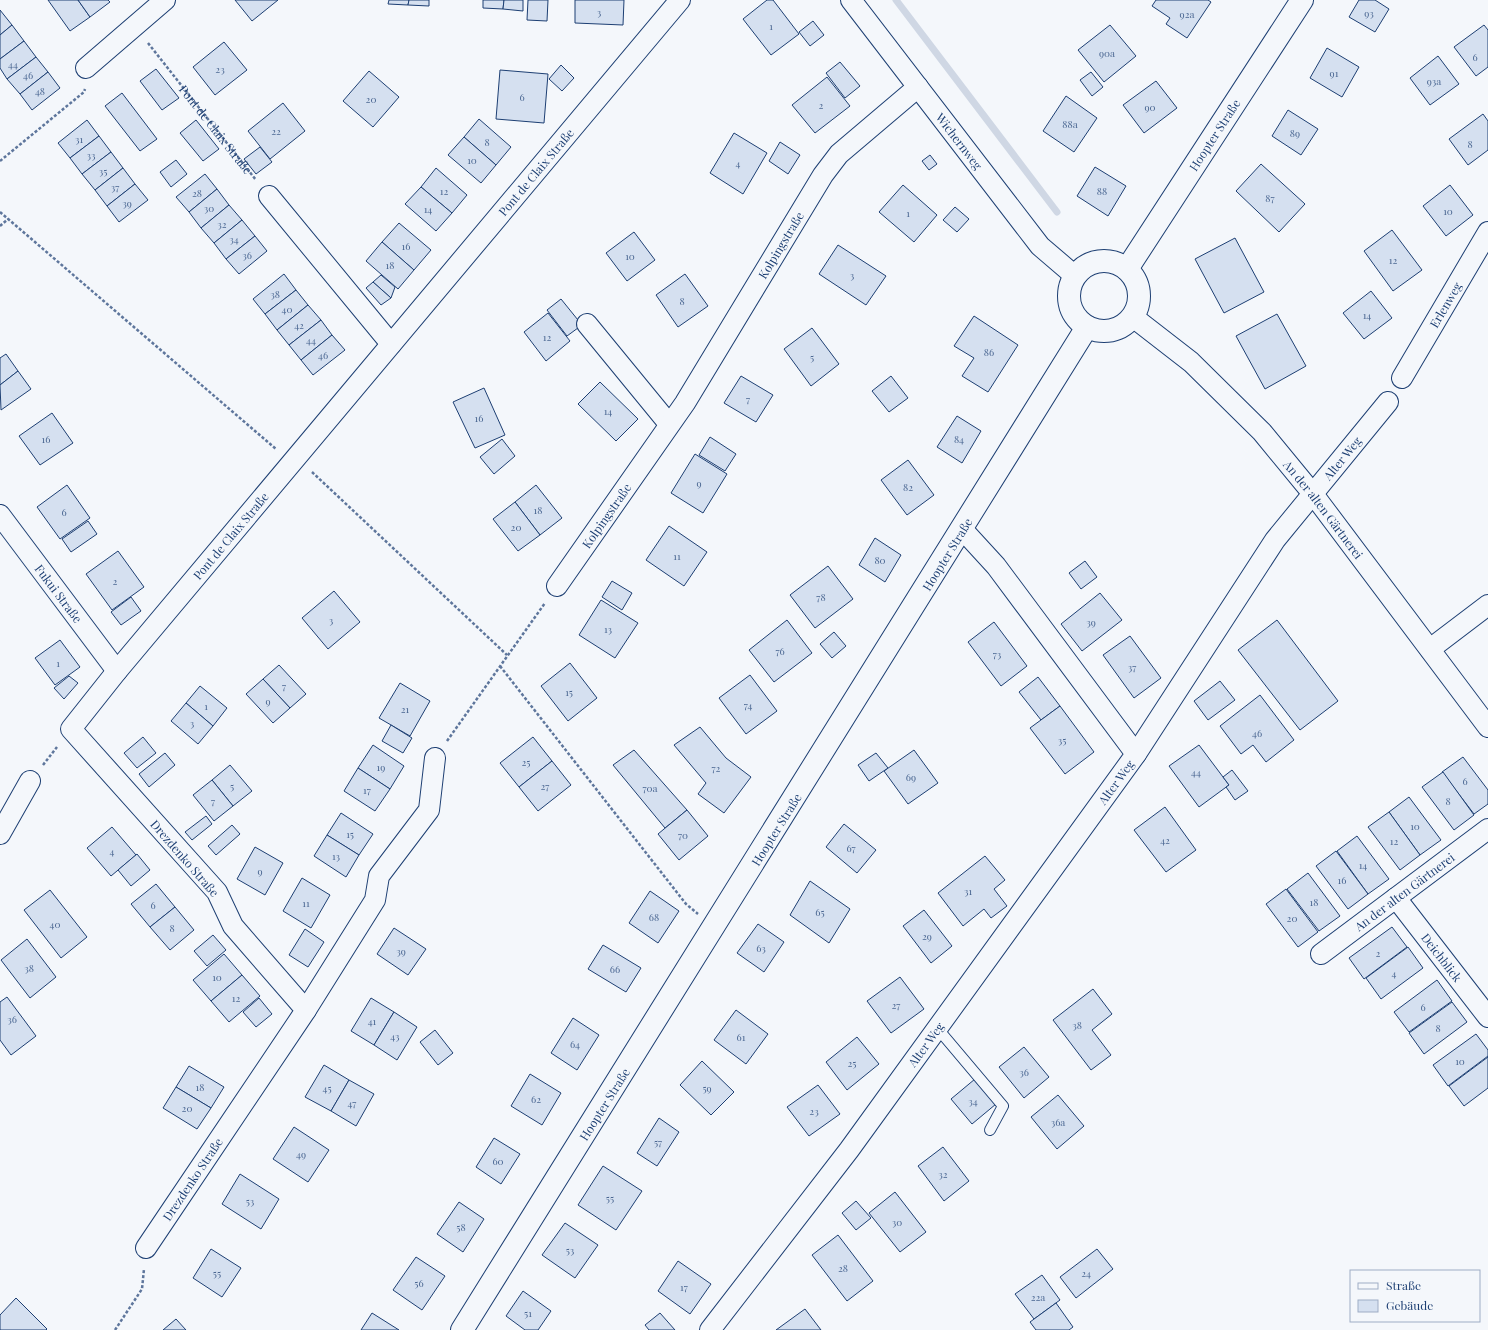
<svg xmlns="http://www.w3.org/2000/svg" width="1488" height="1330" viewBox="0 0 1488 1330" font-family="'Playfair Display',serif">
<rect width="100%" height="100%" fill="#f4f7fb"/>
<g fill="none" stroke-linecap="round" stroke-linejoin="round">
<!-- stream -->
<path stroke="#cfd7e4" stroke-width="7" d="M896,0L1057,212"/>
</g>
<!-- building -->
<g fill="#d5e0f0" stroke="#1d3f73">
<path d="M48,0H78L90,17L70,31Z"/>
<path d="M78,0H108L110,2L90,17Z"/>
<path d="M235,0H278L252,21Z"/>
<path d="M389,0H409L408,5L388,4Z"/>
<path d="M409,0H429V6L408,5Z"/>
<path d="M483,0H504L503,9L483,8Z"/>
<path d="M504,0H523V11L503,9Z"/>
<path d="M528,0H548L547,21L527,20Z"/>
<path d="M575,0H624L623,25L575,23Z"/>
<path d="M767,0H773L799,34L771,55L743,19Z"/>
<path d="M1156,0H1208L1211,2L1187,38L1166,24L1170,18L1152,6Z"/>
<path d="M1359,0H1375L1389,9L1375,32L1349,17Z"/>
<path d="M0,10L12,25L0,35Z"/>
<path d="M813,21L824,35L810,46L799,32Z"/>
<path d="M12,25L24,41L0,59V35Z"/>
<path d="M1110,25L1136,56L1104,82L1078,50Z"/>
<path d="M1484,25L1488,30V67L1476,76L1454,47Z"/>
<path d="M24,41L36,57L7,79L0,68V59Z"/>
<path d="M224,42L247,70L215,95L193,67Z"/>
<path d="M1327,48L1359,67L1342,97L1310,78Z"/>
<path d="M1438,56L1459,84L1430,105L1410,78Z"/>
<path d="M36,57L48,72L20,94L7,79Z"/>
<path d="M840,62L860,86L845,98L826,73Z"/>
<path d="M561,65L574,78L562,91L549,79Z"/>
<path d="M156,69L179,98L162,110L140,81Z"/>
<path d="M500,70L548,74L544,123L496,119Z"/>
<path d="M369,71L399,97L373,127L343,101Z"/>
<path d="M48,72L60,88L32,110L20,94Z"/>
<path d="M1091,72L1103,87L1092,96L1080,80Z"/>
<path d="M827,77L850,106L815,133L792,105Z"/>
<path d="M1156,81L1177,108L1144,133L1123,105Z"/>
<path d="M122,93L157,139L140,151L105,106Z"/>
<path d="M1066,96L1097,118L1074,152L1043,131Z"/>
<path d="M283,103L305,131L270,159L248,131Z"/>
<path d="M1288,110L1318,129L1301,155L1272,136Z"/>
<path d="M1483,114L1488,121V150L1468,165L1449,139Z"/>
<path d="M479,119L511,147L496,165L464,137Z"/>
<path d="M87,120L99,136L70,158L58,143Z"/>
<path d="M196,120L219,149L203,161L180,133Z"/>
<path d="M734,133L767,153L743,194L710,173Z"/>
<path d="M99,136L111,152L82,174L70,158Z"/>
<path d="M464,137L496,165L481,183L448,155Z"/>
<path d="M780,142L800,155L788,174L769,161Z"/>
<path d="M260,147L272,162L256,174L244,159Z"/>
<path d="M111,152L123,168L95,190L82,174Z"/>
<path d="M930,155L937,164L929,170L922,161Z"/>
<path d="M176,160L187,174L171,187L160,172Z"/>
<path d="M1261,164L1305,204L1279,232L1236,191Z"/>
<path d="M1095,167L1126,186L1108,216L1077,196Z"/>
<path d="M123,168L135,184L107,206L95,190Z"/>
<path d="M436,168L467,195L452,213L421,187Z"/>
<path d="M205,174L217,189L189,212L176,197Z"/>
<path d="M135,184L148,200L119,222L107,206Z"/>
<path d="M903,185L937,215L914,242L879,212Z"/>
<path d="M1450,185L1473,215L1446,236L1423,206Z"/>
<path d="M421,187L452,213L436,231L405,204Z"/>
<path d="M217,189L229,205L201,228L189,212Z"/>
<path d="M229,205L242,220L214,243L201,228Z"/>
<path d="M955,207L969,219L957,232L943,220Z"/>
<path d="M242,220L255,236L226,259L214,243Z"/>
<path d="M399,223L431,250L414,270L382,242Z"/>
<path d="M1392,230L1422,270L1393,291L1364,251Z"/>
<path d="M634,232L655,260L627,281L606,253Z"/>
<path d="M255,236L267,251L239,274L226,259Z"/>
<path d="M1235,238L1264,292L1224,313L1195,259Z"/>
<path d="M382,242L414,270L398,289L366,261Z"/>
<path d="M838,245L886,276L866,305L819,274Z"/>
<path d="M284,274L296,290L265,314L253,299Z"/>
<path d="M685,274L708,306L678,327L656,295Z"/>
<path d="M381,275L395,287L391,298L373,282Z"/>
<path d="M373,282L391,298L381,305L366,288Z"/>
<path d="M296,290L308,305L277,330L265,314Z"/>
<path d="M1371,291L1392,318L1364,339L1343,313Z"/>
<path d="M561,299L582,325L567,336L547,310Z"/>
<path d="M308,305L321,320L289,345L277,330Z"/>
<path d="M548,313L570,341L546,361L524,332Z"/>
<path d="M1277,314L1306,366L1265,389L1236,336Z"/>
<path d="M974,316L1018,345L988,392L962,376L974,358L954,346Z"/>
<path d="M321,320L332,335L301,360L289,345Z"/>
<path d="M812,328L839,364L811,386L784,349Z"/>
<path d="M332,335L345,350L313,375L301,360Z"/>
<path d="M6,354L18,371L0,385V358Z"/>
<path d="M18,371L31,389L1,410L0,385Z"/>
<path d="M741,376L773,395L756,422L724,403Z"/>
<path d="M891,376L908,398L889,412L872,391Z"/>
<path d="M600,382L638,419L616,441L578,404Z"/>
<path d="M484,388L505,435L475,448L453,402Z"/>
<path d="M52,413L73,443L40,465L19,436Z"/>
<path d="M957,416L981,431L962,463L937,447Z"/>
<path d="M710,437L736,454L725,471L699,455Z"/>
<path d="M502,439L515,456L494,474L480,457Z"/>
<path d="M695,454L727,474L703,513L671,493Z"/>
<path d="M908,460L934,495L907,515L881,480Z"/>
<path d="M67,485L90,518L60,539L37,507Z"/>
<path d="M536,485L562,518L540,535L515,502Z"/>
<path d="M515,502L540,535L518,551L493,519Z"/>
<path d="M88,521L97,534L71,552L62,539Z"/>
<path d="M669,526L707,552L684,586L646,560Z"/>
<path d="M875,538L901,555L885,582L859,565Z"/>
<path d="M118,551L144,587L112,610L86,574Z"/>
<path d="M1085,561L1097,577L1081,589L1069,573Z"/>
<path d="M828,566L853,599L815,628L790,595Z"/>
<path d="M612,581L632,593L622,610L602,597Z"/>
<path d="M334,591L360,622L328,649L302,618Z"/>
<path d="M1100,593L1122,620L1082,651L1061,624Z"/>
<path d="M131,597L141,611L121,625L111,612Z"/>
<path d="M601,600L638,623L615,658L579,635Z"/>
<path d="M787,620L812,653L774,682L749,650Z"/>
<path d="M1277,620L1338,701L1300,730L1238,650Z"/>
<path d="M994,622L1027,666L1001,686L968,642Z"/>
<path d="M834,632L846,646L832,658L820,644Z"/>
<path d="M1130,636L1161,678L1134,698L1103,655Z"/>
<path d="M60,640L80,667L55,685L35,658Z"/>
<path d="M570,663L597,698L568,721L541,686Z"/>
<path d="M279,665L306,694L290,708L263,679Z"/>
<path d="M750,675L777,711L746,734L719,698Z"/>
<path d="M69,676L78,683L64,699L54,688Z"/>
<path d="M1038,677L1060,706L1041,720L1019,692Z"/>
<path d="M263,679L290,708L273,723L246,694Z"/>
<path d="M1220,681L1235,700L1208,720L1194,701Z"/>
<path d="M400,683L430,701L410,736L379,718Z"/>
<path d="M200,686L227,708L213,726L186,703Z"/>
<path d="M1260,695L1294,740L1266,762L1253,745L1241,754L1220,726Z"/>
<path d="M186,703L213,726L198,744L171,721Z"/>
<path d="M1060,706L1094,752L1065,774L1030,728Z"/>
<path d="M391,725L412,738L403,753L382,741Z"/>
<path d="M700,727L726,758L751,777L724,813L698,794L706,783L674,745Z"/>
<path d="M143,737L156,753L137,768L124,753Z"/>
<path d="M533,737L552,761L519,787L500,763Z"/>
<path d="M373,745L404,766L390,789L358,768Z"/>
<path d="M1199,745L1229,785L1199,807L1169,766Z"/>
<path d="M634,750L687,810L665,828L613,765Z"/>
<path d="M914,750L938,783L908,804L884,771Z"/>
<path d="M165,753L175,765L149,787L139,774Z"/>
<path d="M876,753L888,768L869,781L858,765Z"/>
<path d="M1463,757L1488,790V804L1474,814L1442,772Z"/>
<path d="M552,761L571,785L538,811L519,787Z"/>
<path d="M230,765L252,791L233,806L212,780Z"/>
<path d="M358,768L390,789L375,811L344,791Z"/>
<path d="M1232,770L1248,791L1235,800L1226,787L1229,785L1223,777Z"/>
<path d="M1443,772L1474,815L1454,830L1422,787Z"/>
<path d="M212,780L233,806L214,821L193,795Z"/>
<path d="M1409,797L1441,840L1420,855L1389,812Z"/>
<path d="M1165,807L1196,850L1166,872L1134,830Z"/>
<path d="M687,810L708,836L679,860L658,834Z"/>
<path d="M1389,812L1420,855L1400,870L1368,827Z"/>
<path d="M341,813L373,834L359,855L327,835Z"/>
<path d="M206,816L212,824L192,840L185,832Z"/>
<path d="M844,824L876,850L857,873L826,847Z"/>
<path d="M232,825L240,834L216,855L208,846Z"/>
<path d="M112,827L136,855L111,876L87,848Z"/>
<path d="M327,835L359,855L346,877L314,856Z"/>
<path d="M1357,836L1389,879L1368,894L1337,851Z"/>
<path d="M255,847L283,863L265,895L237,879Z"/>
<path d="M1336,851L1368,894L1348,909L1316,866Z"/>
<path d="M137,854L150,870L131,886L118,870Z"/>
<path d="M985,856L1005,880L994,889L1007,906L991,918L984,909L963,926L938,893Z"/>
<path d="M1308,873L1340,916L1319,931L1287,889Z"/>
<path d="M302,878L330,895L311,928L283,911Z"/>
<path d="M810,881L850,909L829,943L790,915Z"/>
<path d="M156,884L175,907L150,927L131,904Z"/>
<path d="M1286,889L1318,932L1298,947L1266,904Z"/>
<path d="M50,890L87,937L61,958L24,910Z"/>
<path d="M650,891L679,911L658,943L629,923Z"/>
<path d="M175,907L194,930L170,950L150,927Z"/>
<path d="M924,910L952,946L931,963L903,926Z"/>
<path d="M758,924L784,942L764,972L737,953Z"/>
<path d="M1392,927L1407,947L1364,979L1349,958Z"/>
<path d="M394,928L426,949L408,975L377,954Z"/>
<path d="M305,929L324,942L308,967L289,955Z"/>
<path d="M213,935L226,950L207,966L194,951Z"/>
<path d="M27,939L56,977L30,998L1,960Z"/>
<path d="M603,945L641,968L626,992L588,969Z"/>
<path d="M1408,947L1423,968L1381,999L1366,978Z"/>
<path d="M224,954L242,975L211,1001L193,980Z"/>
<path d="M242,975L260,996L229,1022L211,1001Z"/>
<path d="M900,977L924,1009L891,1033L867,1001Z"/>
<path d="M1437,980L1452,1001L1409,1032L1394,1012Z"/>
<path d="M1093,989L1112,1014L1092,1030L1111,1055L1091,1070L1053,1020Z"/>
<path d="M7,997L36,1036L11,1055L0,1040V1002Z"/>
<path d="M259,998L272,1014L256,1027L243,1012Z"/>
<path d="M371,998L394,1012L374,1045L351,1031Z"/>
<path d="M1452,1002L1467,1022L1424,1054L1409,1033Z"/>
<path d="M736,1010L768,1034L746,1064L714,1040Z"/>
<path d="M394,1012L417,1027L397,1060L374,1045Z"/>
<path d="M573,1018L599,1035L577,1070L551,1053Z"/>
<path d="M435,1030L453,1053L438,1065L420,1042Z"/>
<path d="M1476,1034L1488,1050V1056L1448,1086L1433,1065Z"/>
<path d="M857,1037L879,1064L847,1090L826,1062Z"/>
<path d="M1024,1047L1049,1077L1024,1098L999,1067Z"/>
<path d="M1488,1057V1088L1464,1106L1449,1086Z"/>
<path d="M702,1061L734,1092L711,1115L680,1085Z"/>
<path d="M324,1065L349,1080L331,1111L305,1097Z"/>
<path d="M189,1066L224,1087L211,1108L176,1087Z"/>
<path d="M530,1074L561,1093L542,1125L511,1106Z"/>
<path d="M975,1079L996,1104L972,1124L951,1099Z"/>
<path d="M349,1080L374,1094L356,1126L331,1111Z"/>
<path d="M818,1085L840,1114L809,1136L787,1107Z"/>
<path d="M176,1087L211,1108L197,1129L163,1108Z"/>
<path d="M1058,1095L1084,1126L1057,1149L1031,1117Z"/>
<path d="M659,1118L679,1132L657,1166L637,1153Z"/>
<path d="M294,1127L329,1150L308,1182L273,1159Z"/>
<path d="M494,1138L520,1154L501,1184L476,1167Z"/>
<path d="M943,1147L969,1181L944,1201L918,1166Z"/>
<path d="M603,1166L642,1191L616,1230L578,1205Z"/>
<path d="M240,1174L279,1199L261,1229L222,1204Z"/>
<path d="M895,1192L926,1232L900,1252L869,1213Z"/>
<path d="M856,1201L871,1218L856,1230L842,1213Z"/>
<path d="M459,1202L484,1219L463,1252L437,1234Z"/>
<path d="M565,1223L598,1245L575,1278L542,1255Z"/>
<path d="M838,1235L873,1281L847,1301L812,1255Z"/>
<path d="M211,1249L241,1268L222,1297L193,1278Z"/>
<path d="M1097,1249L1113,1269L1076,1298L1060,1277Z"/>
<path d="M416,1257L445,1276L422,1310L393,1290Z"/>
<path d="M678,1261L711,1284L690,1314L658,1291Z"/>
<path d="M1042,1275L1060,1300L1034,1319L1015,1294Z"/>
<path d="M523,1291L551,1311L538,1330H525L506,1316Z"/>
<path d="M16,1298L47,1329L46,1330H0V1315Z"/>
<path d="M1056,1303L1073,1327L1069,1330H1036L1030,1322Z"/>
<path d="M805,1309L821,1330H776Z"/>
<path d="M372,1313L399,1330H361Z"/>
<path d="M660,1313L675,1330H649L645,1325Z"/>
<path d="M176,1319L186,1330H163Z"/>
</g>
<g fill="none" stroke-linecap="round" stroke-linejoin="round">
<!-- lane casing -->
<g stroke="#1d3f73" stroke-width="12">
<path id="lane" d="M938,1029L1003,1106L990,1130"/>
</g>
<!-- street casing -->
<g stroke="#1d3f73" stroke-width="22">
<g id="street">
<path id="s2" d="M851,0L1040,246L1075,276"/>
<path d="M86,68L165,0"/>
<path d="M269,196L391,344"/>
<path id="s3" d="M1133,317L1191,362L1262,432L1313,494L1488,727"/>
<path d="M587,324L669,424"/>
<path id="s4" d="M1402,378L1488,232"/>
<path id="s5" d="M0,515L117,671"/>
<path id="s6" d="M557,586L685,403L823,175L839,154L918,87"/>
<path d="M1430,649L1488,605"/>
<path id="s7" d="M1136,754L1275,540L1388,402"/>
<path d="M0,834L30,781"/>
<path id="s8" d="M1396,898L1488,1017"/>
<path id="s9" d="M1321,954L1488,829"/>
<path d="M306,1010L375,900L379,876L429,810L435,758"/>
<path id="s10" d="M146,1248L306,1010L233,926L217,892L71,729L117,671L680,0"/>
<path id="s11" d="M710,1330L849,1150L1136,754L996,566L963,530"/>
</g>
</g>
<!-- secondary casing -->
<g stroke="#1d3f73" stroke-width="24">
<g id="secondary">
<circle cx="1104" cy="296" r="35"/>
<path id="s12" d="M1127,269L1302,0"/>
<path id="s13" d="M462,1330C672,997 881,663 1087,327"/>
</g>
</g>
<!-- path -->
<g stroke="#5e769c" stroke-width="2.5" stroke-dasharray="3 2" stroke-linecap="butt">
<path id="s1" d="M148,43L256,180"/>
<path d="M0,161L84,92L85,89"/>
<path d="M0,212L276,449"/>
<path d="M0,226L8,219"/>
<path d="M312,472L507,655"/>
<path d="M500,666L686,904L698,914"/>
<path d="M447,741L545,603"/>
<path d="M43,765L57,747"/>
<path d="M115,1330L142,1289L144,1269"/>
</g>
<!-- lane -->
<use href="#lane" stroke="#f4f7fb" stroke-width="10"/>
<!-- street -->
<use href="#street" stroke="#f4f7fb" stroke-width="20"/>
<!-- secondary -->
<use href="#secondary" stroke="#f4f7fb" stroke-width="22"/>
</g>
<g text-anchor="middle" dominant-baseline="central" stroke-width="3" stroke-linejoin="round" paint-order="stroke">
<!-- number labels -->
<g font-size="10" fill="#4b6792">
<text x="599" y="12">3</text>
<text x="1369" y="13">93</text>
<text x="1187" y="14">92a</text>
<text x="771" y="26">1</text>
<text x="1107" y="53">90a</text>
<text x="1475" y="57">6</text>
<text x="13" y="64">44</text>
<text x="220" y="69">23</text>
<text x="1334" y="73">91</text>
<text x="28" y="75">46</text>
<text x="1434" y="81">93a</text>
<text x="40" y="91">48</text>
<text x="522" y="97">6</text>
<text x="371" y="99">20</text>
<text x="821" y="105">2</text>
<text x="1150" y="107">90</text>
<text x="1070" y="124">88a</text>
<text x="276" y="131">22</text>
<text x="1295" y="133">89</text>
<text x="79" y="139">31</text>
<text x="487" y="142">8</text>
<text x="1470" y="144">8</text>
<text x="91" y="155">33</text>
<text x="472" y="160">10</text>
<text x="738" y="163">4</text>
<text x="103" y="171">35</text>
<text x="115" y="187">37</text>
<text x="444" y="191">12</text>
<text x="1102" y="191">88</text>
<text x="197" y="193">28</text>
<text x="1270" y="198">87</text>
<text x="127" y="203">39</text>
<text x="209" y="208">30</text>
<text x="428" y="209">14</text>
<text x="1448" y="211">10</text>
<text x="908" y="213">1</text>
<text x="222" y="224">32</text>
<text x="234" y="239">34</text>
<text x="406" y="246">16</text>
<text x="247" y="255">36</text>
<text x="630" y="256">10</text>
<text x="1393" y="260">12</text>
<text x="390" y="265">18</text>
<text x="852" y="275">3</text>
<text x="275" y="294">38</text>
<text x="682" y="301">8</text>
<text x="287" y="309">40</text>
<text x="1367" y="315">14</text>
<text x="299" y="325">42</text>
<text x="547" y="337">12</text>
<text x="311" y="340">44</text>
<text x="989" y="352">86</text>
<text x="323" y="355">46</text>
<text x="812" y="357">5</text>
<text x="748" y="399">7</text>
<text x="608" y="411">14</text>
<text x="479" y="418">16</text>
<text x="46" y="439">16</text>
<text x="959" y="439">84</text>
<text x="699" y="483">9</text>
<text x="908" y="487">82</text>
<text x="538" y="510">18</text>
<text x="64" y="512">6</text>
<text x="516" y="527">20</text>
<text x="677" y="556">11</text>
<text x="880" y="560">80</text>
<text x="115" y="581">2</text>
<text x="821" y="597">78</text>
<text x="331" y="620">3</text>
<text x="1091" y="622">39</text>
<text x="608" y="629">13</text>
<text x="780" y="651">76</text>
<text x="997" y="654">73</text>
<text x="58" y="663">1</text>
<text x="1132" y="667">37</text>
<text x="284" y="686">7</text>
<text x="569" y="692">15</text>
<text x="268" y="701">9</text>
<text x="748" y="705">74</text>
<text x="206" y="706">1</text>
<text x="405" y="709">21</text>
<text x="192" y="723">3</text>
<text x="1257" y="733">46</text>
<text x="1062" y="740">35</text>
<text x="526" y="762">25</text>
<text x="381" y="767">19</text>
<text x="716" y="768">72</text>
<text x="1196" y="772">44</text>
<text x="911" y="777">69</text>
<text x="1465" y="781">6</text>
<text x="232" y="786">5</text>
<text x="545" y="786">27</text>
<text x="650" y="788">70a</text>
<text x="367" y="790">17</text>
<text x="213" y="801">7</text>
<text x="1448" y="801">8</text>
<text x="1415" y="826">10</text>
<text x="350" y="834">15</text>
<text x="683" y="835">70</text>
<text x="1165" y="840">42</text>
<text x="1394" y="841">12</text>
<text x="851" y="848">67</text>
<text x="112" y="851">4</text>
<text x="336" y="856">13</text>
<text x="1363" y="865">14</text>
<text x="260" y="871">9</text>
<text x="1342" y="880">16</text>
<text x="968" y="891">31</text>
<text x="1314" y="902">18</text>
<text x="306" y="903">11</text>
<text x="153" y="905">6</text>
<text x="820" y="912">65</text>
<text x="654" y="917">68</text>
<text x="1292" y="918">20</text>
<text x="55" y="924">40</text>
<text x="172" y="928">8</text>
<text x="927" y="936">29</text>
<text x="761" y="948">63</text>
<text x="401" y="951">39</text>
<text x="1378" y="953">2</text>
<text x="29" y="968">38</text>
<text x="615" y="969">66</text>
<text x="1394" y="973">4</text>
<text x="217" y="977">10</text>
<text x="236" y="998">12</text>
<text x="896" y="1005">27</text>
<text x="1423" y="1007">6</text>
<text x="12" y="1019">36</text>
<text x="372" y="1021">41</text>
<text x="1077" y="1025">38</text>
<text x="1438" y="1028">8</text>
<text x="395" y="1036">43</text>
<text x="741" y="1037">61</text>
<text x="575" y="1044">64</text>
<text x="1460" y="1061">10</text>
<text x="852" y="1063">25</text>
<text x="1024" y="1072">36</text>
<text x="200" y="1087">18</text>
<text x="327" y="1088">45</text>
<text x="707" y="1088">59</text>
<text x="536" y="1099">62</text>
<text x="973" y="1101">34</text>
<text x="352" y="1103">47</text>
<text x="187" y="1108">20</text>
<text x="814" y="1111">23</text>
<text x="1058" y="1122">36a</text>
<text x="658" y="1142">57</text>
<text x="301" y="1154">49</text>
<text x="498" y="1161">60</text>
<text x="943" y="1174">32</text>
<text x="610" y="1198">55</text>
<text x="250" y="1201">53</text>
<text x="897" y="1222">30</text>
<text x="461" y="1227">58</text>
<text x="570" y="1250">53</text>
<text x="843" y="1268">28</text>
<text x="217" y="1273">55</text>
<text x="1086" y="1273">24</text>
<text x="419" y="1283">56</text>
<text x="684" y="1287">17</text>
<text x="1038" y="1297">22a</text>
<text x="528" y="1313">51</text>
</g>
<!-- street labels -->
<g font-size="12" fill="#1d3f73" stroke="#f4f7fb">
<text stroke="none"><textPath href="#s1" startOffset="110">Pont de Claix Straße</textPath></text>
<text stroke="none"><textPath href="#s12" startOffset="160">Hoopter Straße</textPath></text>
<text stroke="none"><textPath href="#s2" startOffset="178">Wichernweg</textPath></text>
<text stroke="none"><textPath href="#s10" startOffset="1380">Pont de Claix Straße</textPath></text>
<text stroke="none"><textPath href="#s6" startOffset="408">Kolpingstraße</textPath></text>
<text stroke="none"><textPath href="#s4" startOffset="85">Erlenweg</textPath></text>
<text stroke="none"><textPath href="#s7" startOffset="361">Alter Weg</textPath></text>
<text stroke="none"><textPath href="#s3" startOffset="272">An der alten Gärtnerei</textPath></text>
<text stroke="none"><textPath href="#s6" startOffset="86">Kolpingstraße</textPath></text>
<text stroke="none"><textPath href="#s10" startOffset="905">Pont de Claix Straße</textPath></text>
<text stroke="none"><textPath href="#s13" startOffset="915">Hoopter Straße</textPath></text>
<text stroke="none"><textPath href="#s5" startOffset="98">Fukui Straße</textPath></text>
<text stroke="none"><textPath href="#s11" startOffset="682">Alter Weg</textPath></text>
<text stroke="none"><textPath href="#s13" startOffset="591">Hoopter Straße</textPath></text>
<text transform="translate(185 858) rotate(49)">Drezdenko Straße</text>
<text stroke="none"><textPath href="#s9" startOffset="104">An der alten Gärtnerei</textPath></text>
<text stroke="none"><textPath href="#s8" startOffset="75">Deichblick</textPath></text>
<text stroke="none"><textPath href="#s11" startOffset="358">Alter Weg</textPath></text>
<text stroke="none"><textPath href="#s13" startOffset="267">Hoopter Straße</textPath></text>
<text stroke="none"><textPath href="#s10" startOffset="83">Drezdenko Straße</textPath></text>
</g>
</g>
<!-- legend -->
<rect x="1350" y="1270" width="130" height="52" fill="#f4f7fb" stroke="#9eadc5"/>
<rect x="1358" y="1283" width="20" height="6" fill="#f4f7fb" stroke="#9eadc5"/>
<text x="1386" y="1290" font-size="12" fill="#1d3f73">Straße</text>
<rect x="1358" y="1300" width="20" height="12" fill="#d5e0f0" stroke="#9eadc5"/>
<text x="1386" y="1310" font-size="12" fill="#1d3f73">Gebäude</text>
</svg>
